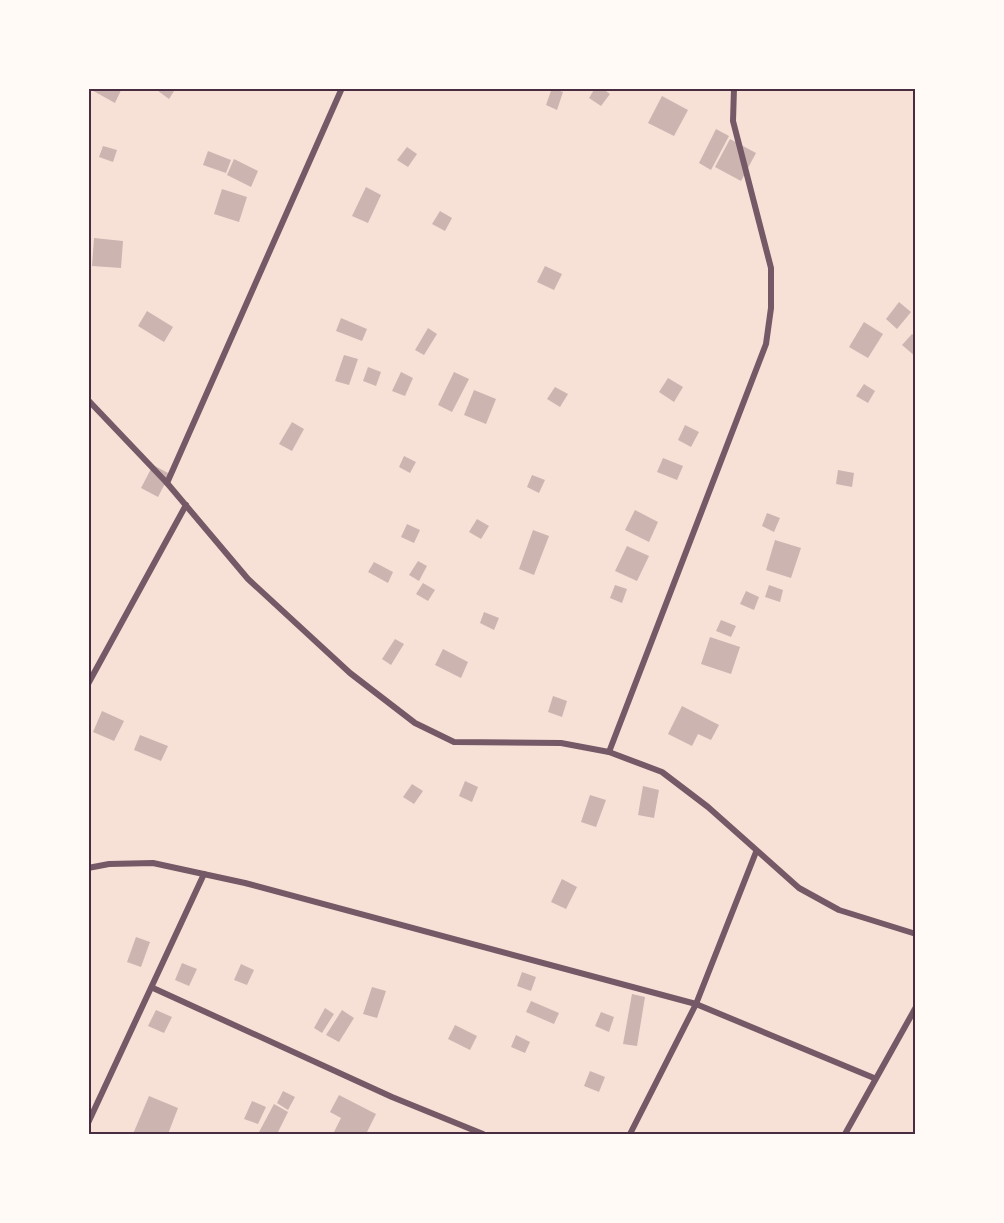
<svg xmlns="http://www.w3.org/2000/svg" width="1004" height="1223" viewBox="0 0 1004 1223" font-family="'Exo 2',sans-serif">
<rect width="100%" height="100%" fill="#f7e1d7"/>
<!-- building -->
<g fill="#ccb4b1">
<path d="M88,88H122L115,103Z"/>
<path d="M154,88H176L169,99Z"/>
<path d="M552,88L563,92L557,110L546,105Z"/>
<path d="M595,88H602L610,94L601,106L589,98Z"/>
<path d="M662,96L688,110L674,136L648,123Z"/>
<path d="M716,129L729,136L711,170L699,163Z"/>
<path d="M730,139L756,153L741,181L715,167Z"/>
<path d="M103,146L117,150L113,162L99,157Z"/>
<path d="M407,147L417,154L408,167L397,160Z"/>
<path d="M208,151L231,160L226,173L203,165Z"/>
<path d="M234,159L258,171L251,187L227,175Z"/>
<path d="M366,187L381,195L368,223L352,216Z"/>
<path d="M222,189L247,197L239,222L214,214Z"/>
<path d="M440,211L452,218L445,231L432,224Z"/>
<path d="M94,238L123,241L121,268L92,266Z"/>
<path d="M545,266L562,274L554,290L537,282Z"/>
<path d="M899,302L911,312L897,329L886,319Z"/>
<path d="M147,311L173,327L164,342L138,326Z"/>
<path d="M341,318L367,329L362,341L336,331Z"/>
<path d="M864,322L883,334L868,358L849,347Z"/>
<path d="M428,328L437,334L424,355L415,350Z"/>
<path d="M912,334L916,337V357L902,345Z"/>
<path d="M344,355L358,359L349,385L335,381Z"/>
<path d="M368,367L381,372L376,386L363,381Z"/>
<path d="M401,372L413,378L405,396L392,391Z"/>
<path d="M454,372L469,379L452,412L438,405Z"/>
<path d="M668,378L683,387L674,402L659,392Z"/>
<path d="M864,384L875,391L868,403L856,396Z"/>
<path d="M555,387L568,394L560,407L547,399Z"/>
<path d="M474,390L496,399L486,424L464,415Z"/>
<path d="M292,422L304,429L292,451L279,444Z"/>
<path d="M685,425L699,432L691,447L678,440Z"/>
<path d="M404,456L416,462L410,473L399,467Z"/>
<path d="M663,458L683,466L677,480L657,472Z"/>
<path d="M153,465L170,474L158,497L141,488Z"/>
<path d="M838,470L854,473L852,487L836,484Z"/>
<path d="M532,475L545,480L539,493L527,487Z"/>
<path d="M635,510L658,522L649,542L625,530Z"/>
<path d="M767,513L780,518L774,532L762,526Z"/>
<path d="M477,519L489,526L481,539L469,532Z"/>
<path d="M407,524L420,530L414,543L401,537Z"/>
<path d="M533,530L549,536L534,575L519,569Z"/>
<path d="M775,540L801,548L791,578L766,570Z"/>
<path d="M627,546L649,556L637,581L615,571Z"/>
<path d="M418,561L427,566L419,581L409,575Z"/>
<path d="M374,562L393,572L388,583L368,572Z"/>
<path d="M423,583L435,590L428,601L416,594Z"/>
<path d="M615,585L627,589L622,603L610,598Z"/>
<path d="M769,585L783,590L780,602L765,597Z"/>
<path d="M746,591L759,597L754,610L740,604Z"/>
<path d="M484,612L499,618L494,630L480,623Z"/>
<path d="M721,620L736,626L731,637L716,631Z"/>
<path d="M710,637L740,647L731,674L701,664Z"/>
<path d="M395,639L404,644L391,665L382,659Z"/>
<path d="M443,649L468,662L461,678L435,665Z"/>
<path d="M553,696L567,701L562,717L548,712Z"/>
<path d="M682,706L719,725L711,740L698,734L692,746L668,734Z"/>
<path d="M102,711L124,721L114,741L93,732Z"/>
<path d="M140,735L168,746L161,761L134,750Z"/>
<path d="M465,781L478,787L472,802L459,796Z"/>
<path d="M412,784L423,791L414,804L403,797Z"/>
<path d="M643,786L659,790L654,818L638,815Z"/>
<path d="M590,795L606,800L596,827L581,822Z"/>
<path d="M562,879L577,887L566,909L551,902Z"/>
<path d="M136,937L150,942L141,967L127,962Z"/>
<path d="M182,963L197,969L189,986L175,980Z"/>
<path d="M241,964L254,970L247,985L234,980Z"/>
<path d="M522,972L536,977L531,991L517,986Z"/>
<path d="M372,987L386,991L377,1018L363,1014Z"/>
<path d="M632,994L645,997L637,1046L623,1044Z"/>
<path d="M531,1001L559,1013L554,1024L526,1012Z"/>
<path d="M325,1008L334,1014L322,1033L314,1028Z"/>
<path d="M156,1010L172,1017L164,1033L148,1026Z"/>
<path d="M342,1010L354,1018L339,1042L326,1035Z"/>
<path d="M601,1012L614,1017L609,1032L595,1026Z"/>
<path d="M455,1025L477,1036L470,1050L448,1039Z"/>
<path d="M516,1035L530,1042L525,1053L511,1047Z"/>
<path d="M590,1071L605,1077L599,1092L584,1086Z"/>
<path d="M283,1091L295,1097L288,1110L277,1103Z"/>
<path d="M339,1095L376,1114L366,1134H340L334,1132L341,1118L330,1112Z"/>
<path d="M149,1096L178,1108L168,1134H133Z"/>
<path d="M252,1101L266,1107L258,1124L244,1119Z"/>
<path d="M274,1104L288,1112L277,1134H258Z"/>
</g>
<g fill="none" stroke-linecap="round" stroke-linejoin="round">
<!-- minor -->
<g stroke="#755966" stroke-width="6">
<path d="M88,400L167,483L248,579L350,673L415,723L454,742L561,743L609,752L662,772L708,807L799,888L839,910L916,934"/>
<path d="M167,483L342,88"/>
<path d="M88,684L186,505"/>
<path d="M609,752L766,344L771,308V268L733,121L734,88"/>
<path d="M88,868L109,864L153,863L245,883L696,1004L874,1078"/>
<path d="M153,988L392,1097L483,1134"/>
<path d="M88,1123L204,874"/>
<path d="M630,1134L696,1004L756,852"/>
<path d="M845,1134L916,1007"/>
</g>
</g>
<!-- border -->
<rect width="1004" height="1223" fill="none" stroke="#fffaf5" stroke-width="180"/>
<rect x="90" y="90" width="824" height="1043" fill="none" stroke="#4a2c40" stroke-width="2"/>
</svg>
